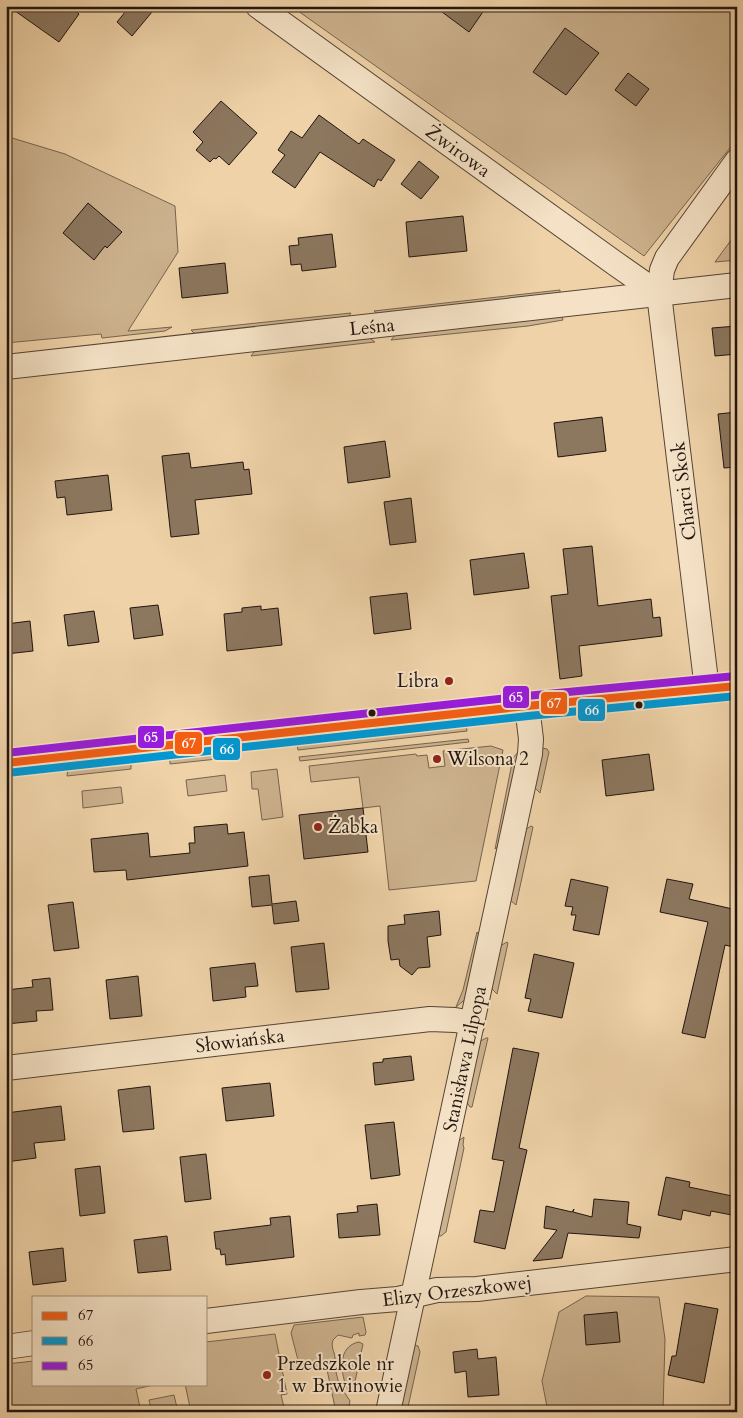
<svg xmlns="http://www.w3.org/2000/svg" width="743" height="1418" viewBox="0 0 743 1418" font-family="Cardo,serif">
<rect width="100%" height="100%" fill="#efd2a8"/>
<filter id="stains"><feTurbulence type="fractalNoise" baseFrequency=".004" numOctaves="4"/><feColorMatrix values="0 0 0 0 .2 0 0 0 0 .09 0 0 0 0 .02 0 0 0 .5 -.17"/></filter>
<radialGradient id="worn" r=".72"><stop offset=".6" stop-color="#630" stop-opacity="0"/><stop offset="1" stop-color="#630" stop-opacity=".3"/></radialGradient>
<!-- green -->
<g fill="#ccb28e" stroke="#76644e">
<path d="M291,6H737V139L644,256Z"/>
<path d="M6,130L12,138L65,154L175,206L178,252L128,331L172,327L165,331L102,338L101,334L6,343Z"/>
<path d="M737,232V260L715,262Z"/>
<path d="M560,290V295L379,315L374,311Z"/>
<path d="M351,313L347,319L196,335L191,330Z"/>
<path d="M562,316L563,320L528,326L391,340L397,333Z"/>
<path d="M367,336L375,342L251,356L257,348Z"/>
<path d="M466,723L467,731L298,750L297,744Z"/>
<path d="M468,739L469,742L300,761L299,757Z"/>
<path d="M491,746L503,750L476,881L389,890L380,806L363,808L359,777L311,782L309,766L416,754L417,756L427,755L429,768L445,766L443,751Z"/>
<path d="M542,748L547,749L549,752L540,793L534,787Z"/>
<path d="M235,751L236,757L170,764V758Z"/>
<path d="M519,751L500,845L495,849L513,758Z"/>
<path d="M131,763V769L67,776L68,768Z"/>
<path d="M277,769L283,817L262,820L258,789H252L251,772Z"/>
<path d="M225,775L227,791L188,796L186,780Z"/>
<path d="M121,787L123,803L83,808L82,791Z"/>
<path d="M531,826L533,827L516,905L510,900L525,830Z"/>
<path d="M477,932L480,937L467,998L456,1007L463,990Z"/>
<path d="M507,942L508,943L497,994L491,988L500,946Z"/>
<path d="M486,1038H488L472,1107H470L466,1101L479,1042Z"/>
<path d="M464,1137L463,1145L464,1148L446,1232L441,1236H437L457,1142Z"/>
<path d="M586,1296L659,1297L665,1339L663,1412H548L542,1381L559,1312Z"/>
<path d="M363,1317L366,1332L365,1335L359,1336V1333L353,1335L352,1338L338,1335L333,1340C330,1348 336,1353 335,1361L332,1362V1368H335L339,1384L350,1401L348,1412H336L326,1365L300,1368L291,1333L294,1325Z"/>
<path d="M275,1334L287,1394L281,1395L284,1407L259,1412H235L234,1408L213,1412H191L185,1384H206V1342Z"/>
<path d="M359,1342L363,1344L353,1391L348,1390C340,1374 337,1346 359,1342Z"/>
<path d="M414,1345L418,1346L420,1352L408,1407L405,1409V1412H399Z"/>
<path d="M34,1361V1384H158L136,1389L141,1412H6V1364Z"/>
<path d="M174,1395L178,1412H152L149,1400Z"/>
</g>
<!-- building -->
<g fill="#8c775f" stroke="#21150f">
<path d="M8,6H69L79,14L59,42Z"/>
<path d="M130,6H157L132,36L117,22Z"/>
<path d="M434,6H487L469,32Z"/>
<path d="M565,28L599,53L566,95L533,72Z"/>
<path d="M628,73L649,89L636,106L615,90Z"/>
<path d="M221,101L257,133L229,165L219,156L216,159L214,158L210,162L196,150L203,142L193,132Z"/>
<path d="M319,115L359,144L363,139L395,160L381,181L378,179L374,187L320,152L295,188L272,172L285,155L278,150L291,131L302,138Z"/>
<path d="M419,161L439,177L421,199L401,184Z"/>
<path d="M88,203L122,232L107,248L105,246L94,260L63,233Z"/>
<path d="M463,216L467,251L409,257L406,222Z"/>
<path d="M332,234L336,267L302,271L301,264L291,265L289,246L299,245L298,238Z"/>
<path d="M225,263L228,293L182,298L179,268Z"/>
<path d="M737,326V354L715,356L712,328Z"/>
<path d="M737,412V467L724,468L718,414Z"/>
<path d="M602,417L606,451L558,457L554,423Z"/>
<path d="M385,441L390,477L348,483L344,447Z"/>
<path d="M189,453L191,468L243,462L244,470L249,469L252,494L195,500L199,534L171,537L162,456Z"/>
<path d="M108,475L112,510L67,515L65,497L57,498L55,481Z"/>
<path d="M411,498L416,542L390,545L384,502Z"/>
<path d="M592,546L598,606L651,599L653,618L660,617L662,636L579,646L582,676L560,679L551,596L568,594L563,549Z"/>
<path d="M524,553L529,588L474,595L470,560Z"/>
<path d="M407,593L411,629L374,634L370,597Z"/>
<path d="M158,605L163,635L134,639L130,608Z"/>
<path d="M261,606V610L278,608L282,645L227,651L224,614L242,612V608Z"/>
<path d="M94,611L99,642L68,646L64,615Z"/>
<path d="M30,621L33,651L6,654V624Z"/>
<path d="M649,754L654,790L606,796L602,760Z"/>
<path d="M363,808L368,852L304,859L299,815Z"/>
<path d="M227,824L228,834L244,832L248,866L127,880L126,870L94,872L91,839L148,833L150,857L190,853L189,843H195L194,827Z"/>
<path d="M269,875L272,904L296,901L299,921L274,924L272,905L252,907L249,877Z"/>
<path d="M571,879L608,887L599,935L573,930L576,915H571L573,907L565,906Z"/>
<path d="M667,879L693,884L689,899L737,910V948L725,945L705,1038L682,1033L708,922L660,912Z"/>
<path d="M73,902L79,948L54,951L48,905Z"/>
<path d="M439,911L441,935L427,937L430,967L418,968L412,975L400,966L399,959L391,960L388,941V926L405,924L404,915Z"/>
<path d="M324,943L329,989L296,992L291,947Z"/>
<path d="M534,954L574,963L562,1018L528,1011L531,999L525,998Z"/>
<path d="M255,963L258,986L245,987L246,997L213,1001L210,968Z"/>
<path d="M138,976L142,1016L110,1019L106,980Z"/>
<path d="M50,978L53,1010L36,1011L37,1021L6,1024V990L33,987L32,980Z"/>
<path d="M513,1048L539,1053L519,1148L527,1150L505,1249L474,1242L480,1210L494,1212L504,1161L492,1159Z"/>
<path d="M411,1056L414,1080L375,1085L373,1063L383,1062V1059Z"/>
<path d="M270,1083L274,1116L226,1121L222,1088Z"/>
<path d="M150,1086L154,1129L123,1132L118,1090Z"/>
<path d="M61,1106L65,1140L34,1143L36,1158L6,1162V1113Z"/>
<path d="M394,1122L400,1175L371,1179L365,1125Z"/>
<path d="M206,1154L211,1199L185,1202L180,1157Z"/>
<path d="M100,1166L105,1213L80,1216L75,1169Z"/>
<path d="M666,1177L690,1182L689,1187L737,1197V1216L711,1211L710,1216L683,1210L681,1220L658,1215Z"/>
<path d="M594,1199L629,1202L627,1224L641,1227L639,1238L568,1233L562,1258L533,1261L557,1230L544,1228L546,1206L572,1212L574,1209L573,1212L592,1217Z"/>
<path d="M377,1204L380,1235L339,1238L337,1214L358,1212L357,1206Z"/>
<path d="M290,1216L294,1257L226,1265L225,1254L221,1255L220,1249H216L214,1232L271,1225L270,1218Z"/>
<path d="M167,1236L171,1270L138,1273L134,1240Z"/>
<path d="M63,1248L66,1281L33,1285L29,1252Z"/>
<path d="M685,1303L718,1309L704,1383L668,1375L672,1356H676Z"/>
<path d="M617,1312L620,1342L586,1345L584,1315Z"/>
<path d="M477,1349L478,1359L496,1357L499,1395L468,1397L466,1371L455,1373L453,1352Z"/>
</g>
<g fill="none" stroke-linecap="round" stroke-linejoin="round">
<!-- street casing -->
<g stroke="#544435" stroke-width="26">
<g id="street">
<path d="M258,6L616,264L659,294"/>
<path d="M6,367L737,285"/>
<path d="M707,689L659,294L662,270L667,258L737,161"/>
<path d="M6,1068L430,1019L455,1020L473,1023"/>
<path d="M206,1321L361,1302L398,1299L437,1290L477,1289L737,1259"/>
<path d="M6,1347L34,1343"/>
<path d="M388,1412L530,754L531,739L527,706"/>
</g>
</g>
<!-- secondary casing -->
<g stroke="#21150f" stroke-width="29">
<path id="secondary" d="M6,763L527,706L737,686"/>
</g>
<!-- street -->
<use href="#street" stroke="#f5e2c6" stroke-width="24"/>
<!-- secondary -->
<use href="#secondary" stroke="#f5e2c6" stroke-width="28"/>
<!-- bus-1 casing -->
<g stroke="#f5e2c6" stroke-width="11">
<path id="bus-1" d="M6,763L527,706L737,686"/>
</g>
<!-- bus-2 casing -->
<g stroke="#f5e2c6" stroke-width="11">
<path id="bus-2" d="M7,773L528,716L737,696"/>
</g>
<!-- bus-3 casing -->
<g stroke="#f5e2c6" stroke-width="11">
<path id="bus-3" d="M6,753L526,696L736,676"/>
</g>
<!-- bus-1 -->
<use href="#bus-1" stroke="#f45e13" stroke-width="8"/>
<!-- bus-2 -->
<use href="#bus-2" stroke="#0098d4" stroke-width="8"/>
<!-- bus-3 -->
<use href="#bus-3" stroke="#991bdf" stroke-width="8"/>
</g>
<!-- markers -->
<g fill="#8f2418" stroke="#f5e2c6" stroke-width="2">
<circle cx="449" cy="681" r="5"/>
<circle cx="437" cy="759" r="5"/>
<circle cx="318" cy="827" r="5"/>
<circle cx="267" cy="1375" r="5"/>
</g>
<g fill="#21150f" stroke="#f5e2c6" stroke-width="2">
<circle cx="639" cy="705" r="4.5"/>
<circle cx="372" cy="713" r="4.5"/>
</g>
<g text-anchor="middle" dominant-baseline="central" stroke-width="4" stroke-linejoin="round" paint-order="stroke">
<!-- street labels -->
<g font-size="19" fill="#21150f" stroke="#f5e2c6">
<text transform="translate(458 151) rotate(36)">Żwirowa</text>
<text transform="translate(372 327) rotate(-6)">Leśna</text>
<text transform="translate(684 491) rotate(-97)">Charci Skok</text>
<text transform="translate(240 1041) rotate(-7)">Słowiańska</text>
<text transform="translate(465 1059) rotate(-78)">Stanisława Lilpopa</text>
<text transform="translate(457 1291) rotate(-7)">Elizy Orzeszkowej</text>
</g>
<!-- poi labels -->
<g font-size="19" fill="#21150f" stroke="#f5e2c6" text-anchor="start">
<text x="439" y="681" text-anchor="end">Libra</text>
<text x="447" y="759">Wilsona 2</text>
<text x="328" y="827">Żabka</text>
<text x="277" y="1364">Przedszkole nr<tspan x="277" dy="22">1 w Brwinowie</tspan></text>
</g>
</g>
<g stroke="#f5e2c6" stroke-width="2">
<rect x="502" y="685" width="28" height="24" rx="5" fill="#991bdf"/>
<rect x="540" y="691" width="28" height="24" rx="5" fill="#f45e13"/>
<rect x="577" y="698" width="29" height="24" rx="5" fill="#0098d4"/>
<rect x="137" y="725" width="28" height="24" rx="5" fill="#991bdf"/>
<rect x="174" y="731" width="29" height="24" rx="5" fill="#f45e13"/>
<rect x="212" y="737" width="29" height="24" rx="5" fill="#0098d4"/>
</g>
<g font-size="14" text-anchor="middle" font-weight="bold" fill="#fff">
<text x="516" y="702">65</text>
<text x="554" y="708">67</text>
<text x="592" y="715">66</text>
<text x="151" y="742">65</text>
<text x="189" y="748">67</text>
<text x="227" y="754">66</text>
</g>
<!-- margin -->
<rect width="743" height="1418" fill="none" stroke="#efd2a8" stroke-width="25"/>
<rect x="8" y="8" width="728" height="1403" fill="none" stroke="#21150f" stroke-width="2.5"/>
<rect x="12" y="12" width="718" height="1393" fill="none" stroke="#21150f"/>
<!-- legend -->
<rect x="32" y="1296" width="175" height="90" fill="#f5e2c6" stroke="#a0907d"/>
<rect x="42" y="1312" width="25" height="8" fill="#f45e13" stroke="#a0907d"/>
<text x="78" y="1320" font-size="15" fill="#21150f">67</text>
<rect x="42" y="1337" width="25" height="8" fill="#0098d4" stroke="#a0907d"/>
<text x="78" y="1346" font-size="15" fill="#21150f">66</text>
<rect x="42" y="1362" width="25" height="8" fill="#991bdf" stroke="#a0907d"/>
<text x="78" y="1370" font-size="15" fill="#21150f">65</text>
<rect width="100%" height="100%" filter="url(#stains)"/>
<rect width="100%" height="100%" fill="url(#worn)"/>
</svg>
